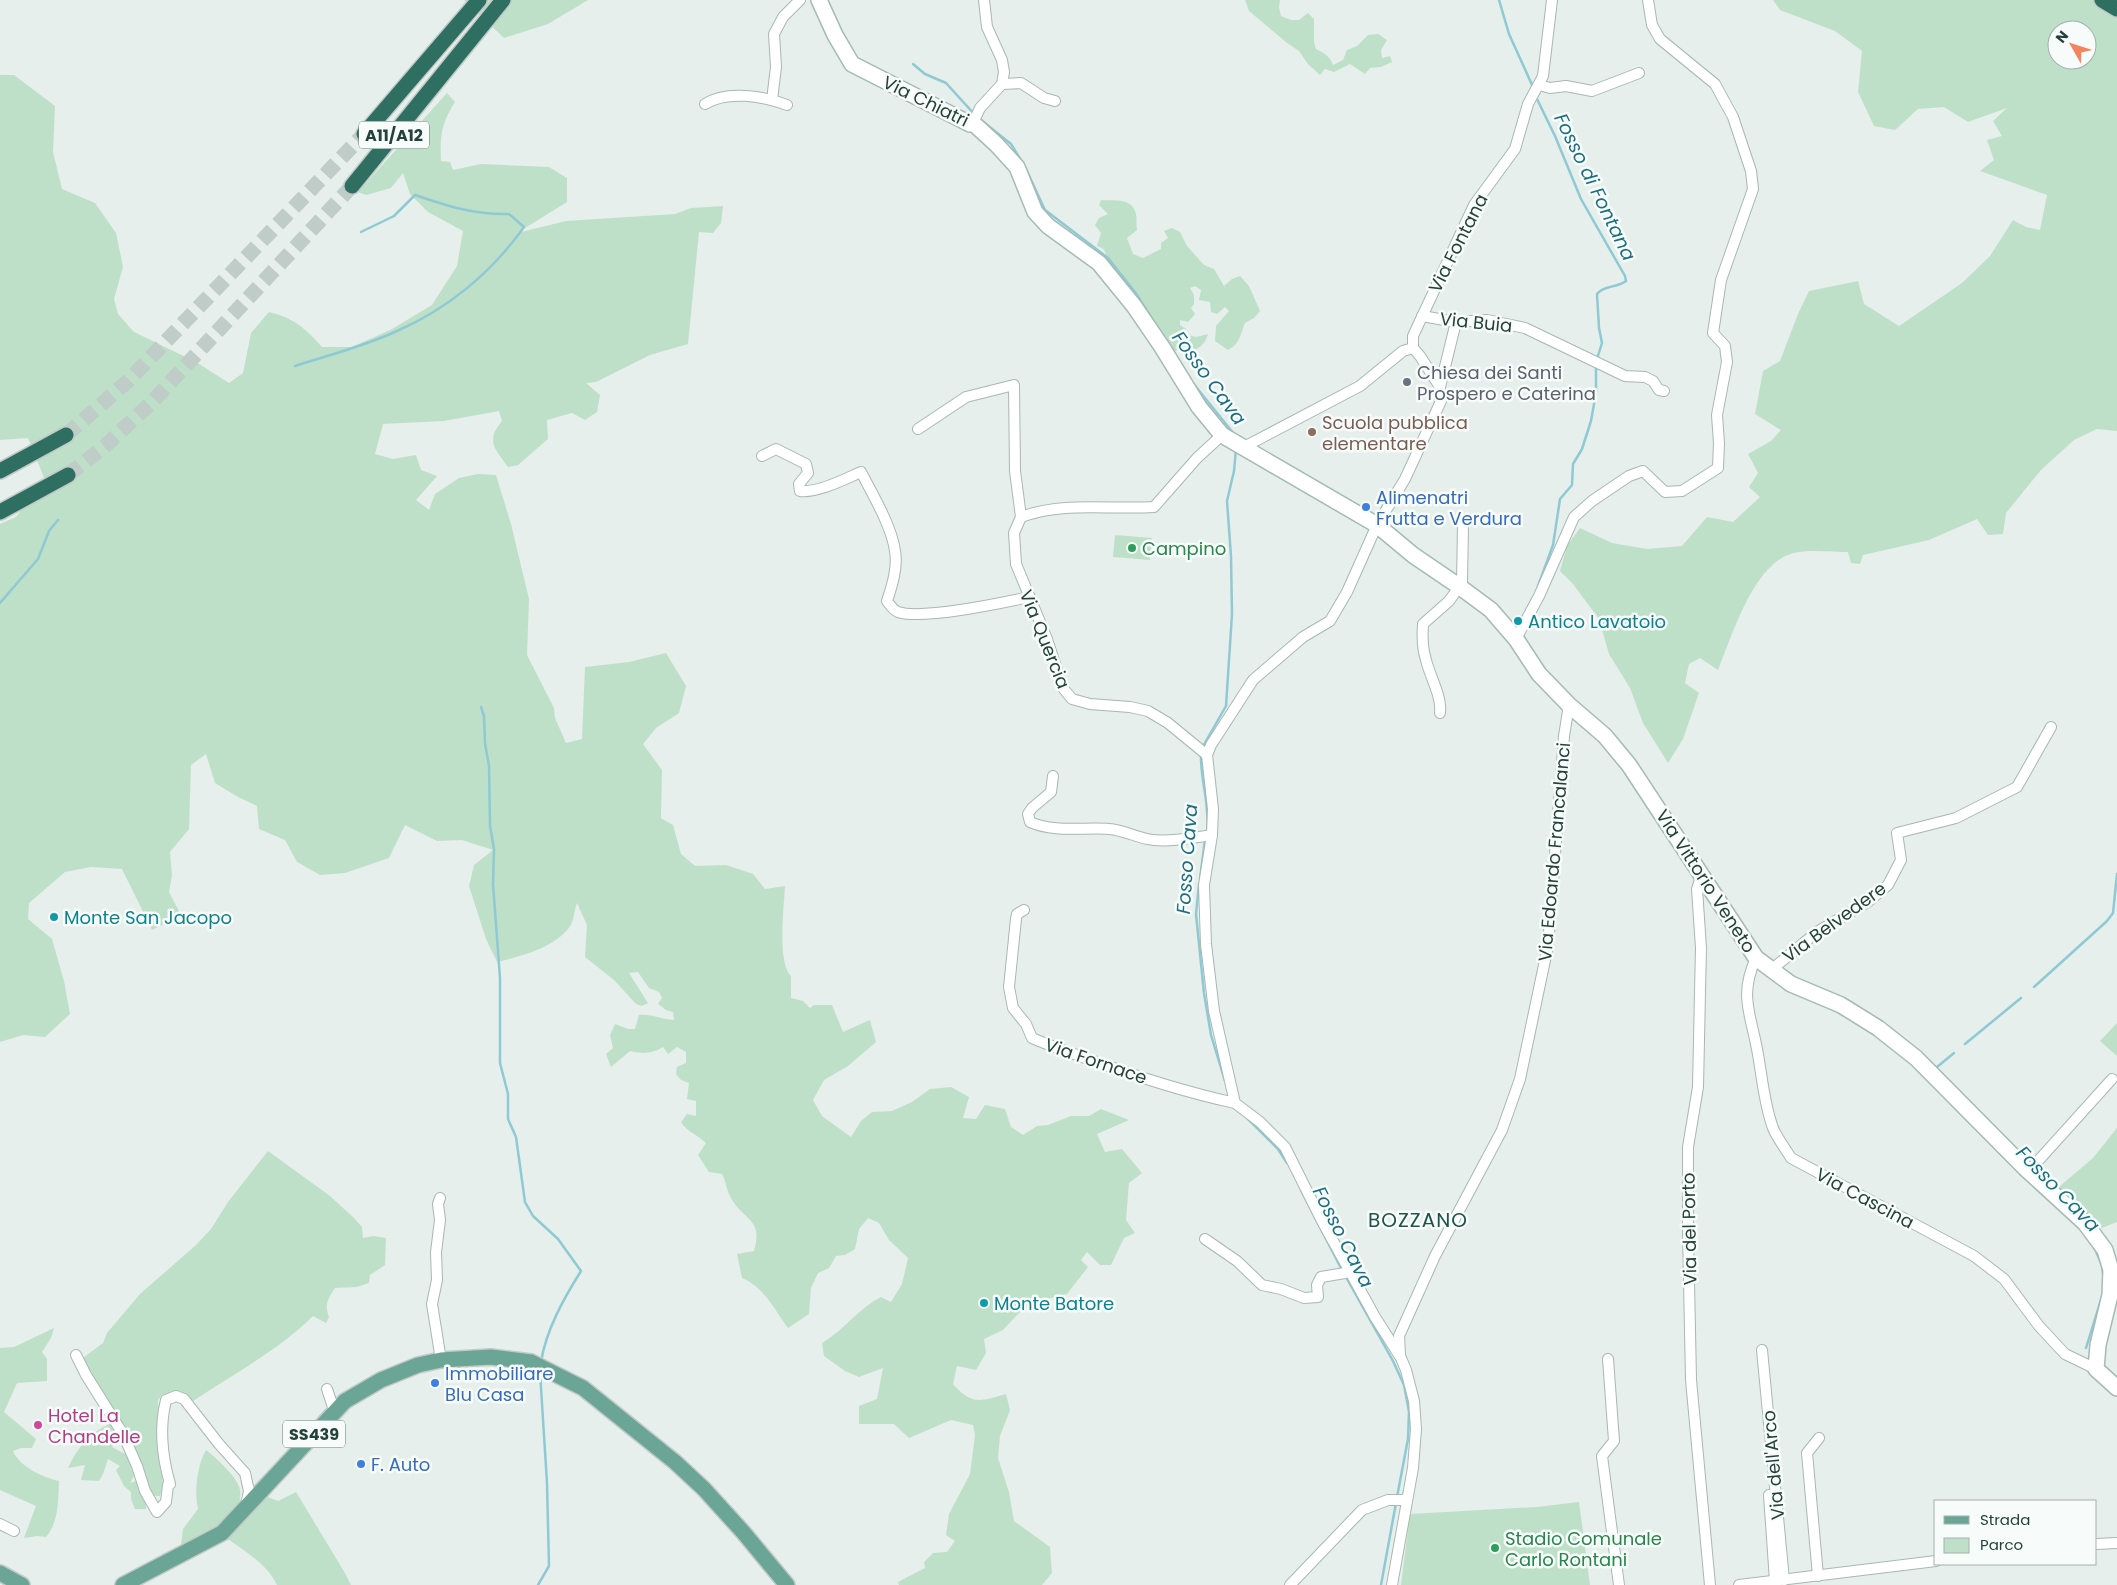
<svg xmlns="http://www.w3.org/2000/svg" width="2117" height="1585" viewBox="0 0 2117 1585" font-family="Poppins,sans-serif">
<rect width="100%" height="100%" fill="#e6efeb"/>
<!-- green -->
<g fill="#bfe0c8" fill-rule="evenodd">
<path d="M464,0H588L548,24L504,38Z"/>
<path d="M1245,0H1280L1279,7L1281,16L1291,20H1299L1308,13L1314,19V42L1316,49C1324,53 1330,56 1333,65L1343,60L1347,50L1357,46L1368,35L1378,34L1387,40L1381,50L1382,58L1390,56L1392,62L1381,67L1370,68L1365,74L1350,64L1334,72L1325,69L1320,75L1308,64L1299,51L1287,43L1249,11Z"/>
<path d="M1773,0H2117V431L2097,429L2074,440L2041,470L2006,513L2003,534L1988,535L1977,519L1929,540L1863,555L1860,564L1851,563L1848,552C1832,552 1809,549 1794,553C1754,562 1732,636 1718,670L1700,658L1689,664L1685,683L1699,693L1683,739L1668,763L1643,723L1630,688L1609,654L1599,619L1573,584L1560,571L1567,546L1580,528L1612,543L1647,549L1682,546L1707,517L1733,522L1760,497L1749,487L1758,473L1748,454L1771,441L1781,430L1755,414L1763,371L1780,361L1798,314L1809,291L1858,281L1864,304L1899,326L1962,283L1990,256L2013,220L2026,227L2040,230L2047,195L1980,171L1994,160L1987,140L2002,136L1993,121L2007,108L1968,122L1944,107L1918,109L1895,130L1874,126L1858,92L1862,51L1835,31L1780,10ZM2057,30H2087V60H2057Z"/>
<path d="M0,75H14L55,106L53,152L62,189L95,203L116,233L123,267L114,299L118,314L134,332L196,362L229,383L243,373L251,333L269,312C294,318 305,328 322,347H352L392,329L432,305L457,266L463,231L428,212L410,194L403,173L391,188L366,195L358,192L447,93L455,102C441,124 440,136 441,161L450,162L453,170L481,164L549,167L567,178V202L517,233L566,221L675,214L691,208L723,206L721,223L713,233L699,232L688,344L650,355L596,382L586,383L600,395L597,412L585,420L572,413L547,420L548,439L518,465L508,467C495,448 485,442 502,421L499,411L444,421L383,424L375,454L393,459L416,455L421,470L437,476L416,500L429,510L435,494L459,478L478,474L496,475L511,524L529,599L527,655L554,708L555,718L566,743L582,739L585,667L629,662L666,653L686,686L679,713L656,728L643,744L662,770L661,818L673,825L681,854L695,866L726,865L753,874L765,889L785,886C784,906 777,963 791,976V998L803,1001L810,1008L814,1005H832L843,1032L870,1020L876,1042L848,1066L824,1080L813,1100L822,1116L851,1137L861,1121L872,1112L892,1111L912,1102L930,1089L951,1087L969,1097L963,1118L976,1119L985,1105L1005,1109L1011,1127L1023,1135L1037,1126L1048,1125L1071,1116H1089L1101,1109L1129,1120L1097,1134L1105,1152L1122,1149L1142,1173L1129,1183L1126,1220L1135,1233L1124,1238L1111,1265H1100L1087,1252L1081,1260L1088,1267L1067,1294L1039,1301L1020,1312L1003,1330L984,1339L986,1353L976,1370L957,1366L953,1384C972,1406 981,1401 1006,1394L1010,1410L1000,1436L998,1458L1009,1492L1014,1521L1050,1547L1052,1573L1042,1585H899L898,1582L925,1568L924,1562L933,1553L947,1552L955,1541L946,1535L949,1514L970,1474L975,1435L973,1425L951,1420L909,1438L894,1424H859V1406L877,1399L883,1368L859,1377L845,1371L824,1356L822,1343C844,1330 859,1308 881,1297L891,1302L902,1284L908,1258L889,1240L879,1223L868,1218L859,1229L855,1249L845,1255L836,1256L829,1268L818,1273L811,1288L809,1314L788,1328C774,1309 764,1287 742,1278L737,1254L754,1251C764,1217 742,1221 730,1196C726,1189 726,1181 722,1174L709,1172L698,1155L706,1143C698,1135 687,1132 681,1122L687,1114L696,1116V1101L687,1099L689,1083L681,1080L676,1074L677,1067L686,1063V1052L677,1047L668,1054L663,1047C651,1054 643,1054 630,1051L611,1067L606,1054L613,1048L610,1035L615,1024L628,1029H635L639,1015C651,1014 661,1019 674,1020L673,1012L666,1010L658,1004L662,998L659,992L649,988L638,972L629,973L648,1003L642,1006L636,1004L614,980L585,957L587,925L577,903C574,910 574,923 568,929C551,949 521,956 497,962L486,939L469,886L474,865L493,850L462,840L437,841L405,825L389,858L345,873L320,875L297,862L285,840L259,829L257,806L238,797L215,783L206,754L191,765L189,829L170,852L172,875L169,892L181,915L152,930L122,869L91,867L65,872L29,903L28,919L52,939L64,981L70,1014L45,1037L23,1035L0,1042V524L16,517L45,480L28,438L0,440Z"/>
<path d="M1101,200C1114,201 1132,197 1136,214C1137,219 1136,224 1137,230L1127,238L1133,254L1143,258L1161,249V243L1168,238L1164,231L1172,228L1180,232L1187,246L1204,265L1214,269L1224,286L1232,279L1240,276L1249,286L1260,311L1254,318L1245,323C1240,335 1240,344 1228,350L1215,341L1216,326L1229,311L1225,307L1217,314L1211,312L1210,302L1199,300L1201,290L1195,286L1190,288L1194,295V304L1191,308L1195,314L1188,322L1180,320V325L1186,329L1184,334L1196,337L1208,334C1206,342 1202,346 1195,350L1189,344L1171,353C1152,322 1133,290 1108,264C1105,255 1108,249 1097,246L1101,233L1095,225L1099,218L1108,214L1099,205Z"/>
<path d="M1115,535L1152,538L1150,560L1113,557Z"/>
<path d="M2117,1023V1056L2100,1041Z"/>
<path d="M2117,1128V1222L2102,1228L2059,1187L2093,1158Z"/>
<path d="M268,1151L330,1196L354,1218L362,1227L363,1238L373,1236L386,1238L385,1265L370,1275L369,1283L357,1287L335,1288C328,1299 324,1304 329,1317L326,1323L313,1316C279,1350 233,1374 193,1401L178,1391L173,1394L162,1395L158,1400V1405L161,1408L159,1461L163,1483L160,1496H153L134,1445L87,1368L83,1358L103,1343L107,1333L140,1294L196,1245L211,1229L228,1202Z"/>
<path d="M54,1328L51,1338L42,1352L47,1359V1381L17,1383L4,1412L36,1439L32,1448H21L13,1451C20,1467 42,1477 59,1481C58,1500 59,1522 46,1537L37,1536L24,1538L36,1506L0,1490V1348L14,1347Z"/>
<path d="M109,1424L114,1426L118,1433L112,1447L127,1455L134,1476L130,1483L136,1481L139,1483L146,1503V1509H135L131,1499V1492L124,1486L116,1470L120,1466L108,1459L103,1474L99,1481L81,1480L85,1465L68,1468C77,1448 89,1434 109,1424Z"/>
<path d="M206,1450C216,1458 238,1477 240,1490C241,1495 239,1501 239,1506C220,1525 207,1536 181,1544L183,1529L198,1509C194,1491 197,1466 206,1450Z"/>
<path d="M296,1492L345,1573L351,1585H277C267,1564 245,1551 226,1538L265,1496L278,1501Z"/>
<path d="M1579,1502L1590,1585H1401L1410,1514L1537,1507Z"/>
</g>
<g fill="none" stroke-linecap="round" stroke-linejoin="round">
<!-- stream -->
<g stroke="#8ec9d4" stroke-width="2.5">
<path d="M1499,0L1509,34L1533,87"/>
<path d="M913,64L925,74L946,83L975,115"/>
<path d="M1536,97L1555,136L1581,199L1625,276L1626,281C1617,288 1604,285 1597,294L1599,328L1602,343L1597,359"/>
<path d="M981,120L1011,144L1022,162"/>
<path d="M1025,167L1045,210L1108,258L1135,292L1152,319"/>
<path d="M295,366C329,355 365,346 397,331C448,309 492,272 524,227L509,214C475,215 447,206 415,195L394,216L361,232"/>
<path d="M1192,382L1234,434"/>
<path d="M1538,586L1553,545L1560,499L1572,485L1573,464L1582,449L1591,421L1596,393V364"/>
<path d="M0,603L38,559L49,531L58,520"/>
<path d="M481,707L484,716L485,743L489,766L490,826L494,849L493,884L500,978V1063L508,1094V1119L516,1137L525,1202L533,1216L558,1239L581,1271C564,1298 546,1330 541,1362"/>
<path d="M1202,748L1226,706L1232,614L1231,556L1227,501L1234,471L1236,449"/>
<path d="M1201,753C1200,780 1210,802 1207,832"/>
<path d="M1200,879L1205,840"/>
<path d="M1199,884L1196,914L1204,993L1211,1035L1225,1081"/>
<path d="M2034,987L2107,921L2113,913L2117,874"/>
<path d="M1965,1044L2021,998"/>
<path d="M1937,1067L1954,1053"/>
<path d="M1248,1119L1278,1149L1287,1163"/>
<path d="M1301,1190L1342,1270"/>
<path d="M2094,1247L2102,1265L2104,1282"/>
<path d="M1346,1277L1393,1361L1404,1385L1409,1412L1408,1439L1397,1497"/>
<path d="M2086,1348L2104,1290"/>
<path d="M538,1585L549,1566L547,1483L540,1372"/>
<path d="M1381,1585L1396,1503"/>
</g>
<!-- highway-tunnel -->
<g stroke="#bfccc8" stroke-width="15" stroke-dasharray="15 8" stroke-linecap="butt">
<path d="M66,435L128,381L364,134"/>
<path d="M68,475L105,446L151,403L352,186"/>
</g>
<!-- street casing -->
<g stroke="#a8b8b2" stroke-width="12">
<g id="street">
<path d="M1002,84L1021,83L1044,98L1055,101"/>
<path d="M1539,85L1550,88L1566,86L1592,91L1639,73"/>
<path d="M772,100L776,67L774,34L783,17L800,0"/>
<path d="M705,104C727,90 763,96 787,105"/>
<path d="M973,123L980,108L1002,84L1004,72L1002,60L987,27L984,0"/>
<path d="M1422,316L1456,322L1487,320L1525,328L1625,376L1645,377L1653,381L1659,390L1664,391"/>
<path d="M1413,348V336L1474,205L1515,149L1528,104L1543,76L1552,0"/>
<path d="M1413,348L1420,356L1440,387"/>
<path d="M918,429L966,397L1014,385L1015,471L1021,517L1014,533L1016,564L1047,639L1063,688L1072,699L1090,704L1130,707L1148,711L1168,723L1207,755"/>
<path d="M1244,447L1360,386L1403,351L1413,348"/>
<path d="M762,456L776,449L806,464L808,473L799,484L800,491C818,493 845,479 861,472C872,493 892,527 895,551C898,567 892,586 887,601C890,605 893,610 898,612C921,620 1002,603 1029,597"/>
<path d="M1021,517C1064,501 1109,510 1154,507L1197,458L1222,435"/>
<path d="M1516,639L1539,596L1574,517L1592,501L1629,476L1643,471L1665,492L1682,491L1718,468L1719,443L1717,415L1727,362L1725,346L1713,333L1721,280L1753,189L1751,171L1733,117L1715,84L1660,39L1652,25L1648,0"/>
<path d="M1440,713C1442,696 1430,677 1426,660C1422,648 1422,636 1423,624L1449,601L1462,583L1463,523"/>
<path d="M1053,776L1051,792L1032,808L1028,814L1030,822C1055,833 1083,827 1109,829C1122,830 1134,836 1147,839C1165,843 1193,838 1212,835"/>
<path d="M1702,874L1697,889L1701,948L1700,992L1698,1087L1688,1147V1231L1691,1380L1710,1585"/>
<path d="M1024,910L1017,914L1016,919L1009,987L1013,1008L1026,1024L1032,1038C1050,1046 1067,1051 1085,1058C1135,1076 1184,1092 1235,1103"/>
<path d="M1756,958C1740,993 1749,1010 1756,1044C1762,1072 1763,1101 1773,1128C1777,1138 1785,1148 1791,1158L1974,1256L2004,1279L2039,1326L2065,1354L2096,1369"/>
<path d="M1771,970L1817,932L1869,901L1888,885L1901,860L1897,833L1956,818L2017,787L2051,727"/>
<path d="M2029,1171L2112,1079"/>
<path d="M440,1198L438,1204L440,1220L436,1252L437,1280L432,1304L441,1360"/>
<path d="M1205,1239L1237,1261L1262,1285L1281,1289L1304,1298L1318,1297L1317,1285L1321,1277L1345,1273L1350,1270"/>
<path d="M1762,1350L1784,1580"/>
<path d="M1400,1354L1399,1336L1435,1256L1502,1130L1520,1079L1548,946L1564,736L1569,705"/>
<path d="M76,1355L86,1375L123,1434L137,1466L145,1491L157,1512L166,1502L168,1485L170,1484C162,1456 159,1428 166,1400L176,1396L184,1399L219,1444L245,1473L249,1491L246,1505"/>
<path d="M1608,1359L1614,1441L1602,1456L1619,1585"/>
<path d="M327,1389L334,1410"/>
<path d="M1769,1495L1775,1581"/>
<path d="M0,1524L14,1531"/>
<path d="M2096,1544L2117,1543"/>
<path d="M1818,1576L1807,1453L1819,1438"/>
<path d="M1290,1585L1362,1510L1388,1500H1407"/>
<path d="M1392,1585L1413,1468L1416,1429L1414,1401L1406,1370L1401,1358L1375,1317L1322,1221L1285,1147L1260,1122L1235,1103L1214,1011L1206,944L1204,885L1212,835L1213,809L1207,755L1211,745L1253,680L1303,637L1330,621L1347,592L1377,525L1405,479L1441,401L1440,387L1456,322"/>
<path d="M1739,1585L1936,1561"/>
</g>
</g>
<!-- secondary casing -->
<g stroke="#a4bbb3" stroke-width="18">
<path id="secondary" d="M819,0L835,35L852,64L970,124L973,123L996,144L1017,167L1035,212L1048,226L1099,263L1134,306L1162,347L1199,407L1222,435L1377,525L1413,555L1460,587L1491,610L1516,639L1539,674L1569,705L1605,736L1629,765L1756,958L1791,984L1841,1005L1878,1028L1916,1058L2025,1168L2085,1223L2105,1250L2111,1270L2110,1295L2098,1345L2096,1369L2117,1388"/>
</g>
<!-- primary casing -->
<g stroke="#c2cac8" stroke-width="18">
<g id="primary">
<path d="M0,1573L22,1585"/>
<path d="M123,1585L222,1533L345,1401L381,1380L418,1365L441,1360L491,1357L531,1362L583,1388L675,1462L704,1489L743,1532L787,1585"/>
</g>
</g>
<!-- highway casing -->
<g stroke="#c2cac8" stroke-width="18">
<g id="highway">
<path d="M2102,0L2117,9"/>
<path d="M364,134L479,0"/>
<path d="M352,186L503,0"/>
<path d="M0,471L66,435"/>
<path d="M0,512L68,475"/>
</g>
</g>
<!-- street -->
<use href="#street" stroke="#fff" stroke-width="10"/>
<!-- secondary -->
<use href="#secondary" stroke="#fff" stroke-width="15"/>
<!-- primary -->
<use href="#primary" stroke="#6aa596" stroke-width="15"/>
<!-- highway -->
<use href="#highway" stroke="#2f6f62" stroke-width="15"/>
</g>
<!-- markers -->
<circle fill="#6b7280" stroke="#f7fbf9" stroke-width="2" cx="1407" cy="382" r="5"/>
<circle fill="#8d6e63" stroke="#f7fbf9" stroke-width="2" cx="1312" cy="432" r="5"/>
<g fill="#3f7fe0" stroke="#f7fbf9" stroke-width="2">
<circle cx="1366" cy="507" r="5"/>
<circle cx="435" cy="1383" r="5"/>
<circle cx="361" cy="1464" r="5"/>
</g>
<g fill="#2e9e5b" stroke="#f7fbf9" stroke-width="2">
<circle cx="1132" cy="548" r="5"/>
<circle cx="1495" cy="1548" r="5"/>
</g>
<g fill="#0f9aa8" stroke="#f7fbf9" stroke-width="2">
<circle cx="1518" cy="621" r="5"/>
<circle cx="54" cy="917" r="5"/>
<circle cx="984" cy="1303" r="5"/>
</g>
<circle fill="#d1479c" stroke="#f7fbf9" stroke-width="2" cx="38" cy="1425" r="5"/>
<g text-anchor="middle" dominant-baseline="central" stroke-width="5" stroke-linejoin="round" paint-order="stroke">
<!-- shield labels -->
<g fill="#f7fbf9" stroke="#637a73" stroke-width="1">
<rect x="359" y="121.5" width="70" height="27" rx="4"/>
<rect x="283" y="1420.5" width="62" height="27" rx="4"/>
</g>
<g font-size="16" font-weight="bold" fill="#24423a">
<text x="394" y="135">A11/A12</text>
<text x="314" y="1434">SS439</text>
</g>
<!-- street labels -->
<g font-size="18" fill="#24423a" stroke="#f7fbf9">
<text transform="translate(926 101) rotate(26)">Via Chiatri</text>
<text transform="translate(1458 243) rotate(-63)">Via Fontana</text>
<text transform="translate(1476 322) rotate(6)">Via Buia</text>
<text transform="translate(1045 639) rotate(68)">Via Quercia</text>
<text transform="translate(1554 852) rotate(-85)">Via Edoardo Francalanci</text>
<text transform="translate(1706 881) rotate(57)">Via Vittorio Veneto</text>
<text transform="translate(1834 922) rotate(-36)">Via Belvedere</text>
<text transform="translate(1096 1061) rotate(19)">Via Fornace</text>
<text transform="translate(1865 1198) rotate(28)">Via Cascina</text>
<text transform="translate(1689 1229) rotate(-91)">Via del Porto</text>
<text transform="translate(1773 1465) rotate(-95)">Via dell'Arco</text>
</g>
<!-- worship labels -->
<g font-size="18" fill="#5b616d" stroke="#f7fbf9" text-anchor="start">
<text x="1417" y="372">Chiesa dei Santi<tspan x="1417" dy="21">Prospero e Caterina</tspan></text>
</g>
<!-- education labels -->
<g font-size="18" fill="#785e54" stroke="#f7fbf9" text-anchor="start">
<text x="1322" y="422">Scuola pubblica<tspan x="1322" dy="21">elementare</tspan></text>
</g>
<!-- shop labels -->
<g font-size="18" fill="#366cbe" stroke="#f7fbf9" text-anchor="start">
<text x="1376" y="497">Alimenatri<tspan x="1376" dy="21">Frutta e Verdura</tspan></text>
<text x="445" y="1373">Immobiliare<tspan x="445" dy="21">Blu Casa</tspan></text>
<text x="371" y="1464">F. Auto</text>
</g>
<!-- leisure labels -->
<g font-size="18" fill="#27864d" stroke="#f7fbf9" text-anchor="start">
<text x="1142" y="548">Campino</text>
<text x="1505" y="1538">Stadio Comunale<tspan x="1505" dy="21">Carlo Rontani</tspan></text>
</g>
<!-- culture labels -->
<g font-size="18" fill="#0d838f" stroke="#f7fbf9" text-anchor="start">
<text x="1528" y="621">Antico Lavatoio</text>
<text x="64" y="917">Monte San Jacopo</text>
<text x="994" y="1303">Monte Batore</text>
</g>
<!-- hotel labels -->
<g font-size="18" fill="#b23c85" stroke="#f7fbf9" text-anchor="start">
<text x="48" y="1415">Hotel La<tspan x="48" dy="21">Chandelle</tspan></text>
</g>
<!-- water labels -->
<g font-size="19" font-style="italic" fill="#1c6f80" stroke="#f7fbf9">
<text transform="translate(1595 187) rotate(64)">Fosso di Fontana</text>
<text transform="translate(1209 378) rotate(54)">Fosso Cava</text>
<text transform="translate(1187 859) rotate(-86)">Fosso Cava</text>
<text transform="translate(2058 1189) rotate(46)">Fosso Cava</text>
<text transform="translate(1343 1237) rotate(63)">Fosso Cava</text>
</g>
<!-- quarter labels -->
<g font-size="20" letter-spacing="1" fill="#1f5548" stroke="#f7fbf9">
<text x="1418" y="1220">BOZZANO</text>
</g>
</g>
<!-- legend -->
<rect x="1934" y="1500" width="162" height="65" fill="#f7fbf9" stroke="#a3b1ad"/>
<rect x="1944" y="1516" width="25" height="8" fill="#6aa596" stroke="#a3b1ad"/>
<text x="1980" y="1525" font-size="15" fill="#24423a">Strada</text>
<rect x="1944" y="1538" width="25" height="15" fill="#bfe0c8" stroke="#a3b1ad"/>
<text x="1980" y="1550" font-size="15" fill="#24423a">Parco</text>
<!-- north arrow -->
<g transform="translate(2072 45) rotate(309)"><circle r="24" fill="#f7fbf9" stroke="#a3b1ad"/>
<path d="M0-4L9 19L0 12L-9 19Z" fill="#f4845f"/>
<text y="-8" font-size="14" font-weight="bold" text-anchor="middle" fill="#24423a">N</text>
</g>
</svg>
